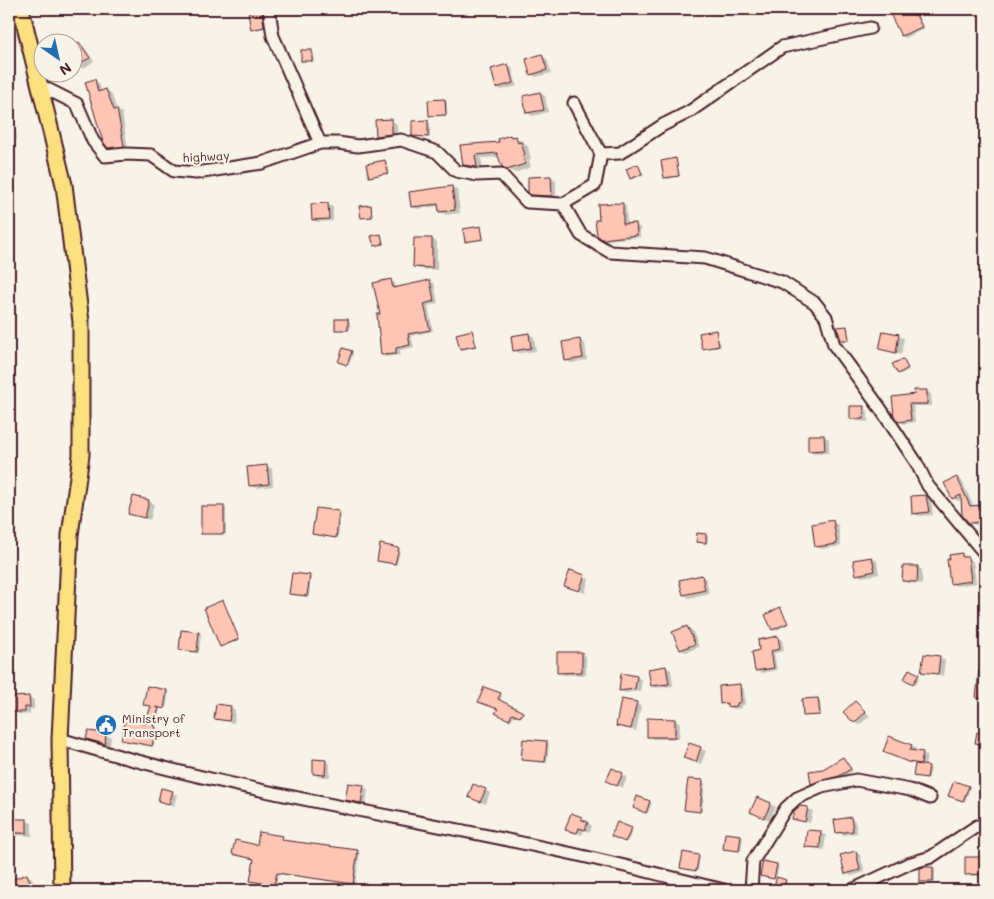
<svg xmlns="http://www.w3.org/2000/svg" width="994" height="899" viewBox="0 0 994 899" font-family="Mali,sans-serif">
<rect width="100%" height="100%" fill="#f7f3e8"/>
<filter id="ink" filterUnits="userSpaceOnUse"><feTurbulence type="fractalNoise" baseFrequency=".02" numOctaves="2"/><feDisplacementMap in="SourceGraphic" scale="10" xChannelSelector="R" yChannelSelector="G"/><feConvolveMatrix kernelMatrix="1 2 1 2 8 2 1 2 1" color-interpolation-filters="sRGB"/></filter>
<g filter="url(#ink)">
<!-- shadow -->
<g fill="#0003">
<path d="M889,9H915L924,29L905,38L902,36Z"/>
<path d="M261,12L266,28L254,30L252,29Z"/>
<path d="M79,44L84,47L94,61L83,69L72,59Z"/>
<path d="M312,51L314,53V62L303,60Z"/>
<path d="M542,56L547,59L551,73L536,77L531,74Z"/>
<path d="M507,65L512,68L517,86L502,90L497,87Z"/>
<path d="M95,81L99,83L102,92L106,90L111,93L117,110L122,113L128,149L114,150L109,147Z"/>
<path d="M540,93L545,96L548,112L533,116L527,113Z"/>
<path d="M445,100L447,102V116L430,115Z"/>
<path d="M9,117L13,119L17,139L9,141Z"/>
<path d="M392,121L397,124V136L382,138L377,135Z"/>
<path d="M413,122L430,123V138L413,135Z"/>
<path d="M510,136L523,141L528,147L531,159L529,160L531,167L515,173L503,166L500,157L481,158L483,170L464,164L461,146L501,143Z"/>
<path d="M675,159L680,176L668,179L666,178Z"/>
<path d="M385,161L389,174L370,176Z"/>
<path d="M638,165L644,175L633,179L631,178Z"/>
<path d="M551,177L556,180V198L537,197L531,194Z"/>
<path d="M452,187L457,190L460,213L446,215L440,212V206L417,209L412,206Z"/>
<path d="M622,204L626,206L627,225L640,227V237L607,240L598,235L600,221Z"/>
<path d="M328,205L333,207V221L318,222L313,219Z"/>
<path d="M370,206L373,218L362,217Z"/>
<path d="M481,227L484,240L466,241Z"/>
<path d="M380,235L385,244L377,246L375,245Z"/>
<path d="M432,239L437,242V270L420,269L414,267Z"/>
<path d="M391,281L395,283L396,288L429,281L434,283L438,303L428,306L433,331L411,336L414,347L400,350V355L386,357L382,355L381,315Z"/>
<path d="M348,320L350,322V330H338Z"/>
<path d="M847,327L850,340L844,341L842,340Z"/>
<path d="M472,331L477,346L463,350L461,348Z"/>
<path d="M716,331L721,347L703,348L701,334Z"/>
<path d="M884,332L904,338L901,355L880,348Z"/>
<path d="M529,334L534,337L536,351L519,353L514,350Z"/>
<path d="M580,341L585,344L587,360L571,363L566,360Z"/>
<path d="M351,353L353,354L349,365L342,362Z"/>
<path d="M903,360L909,370L901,374L899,373Z"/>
<path d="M926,391L931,394L932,406H913L915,422L904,424L899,421L896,416L916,395Z"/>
<path d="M863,408L868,411V422L857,421L852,419Z"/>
<path d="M824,436L829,439V453H814L809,450Z"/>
<path d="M267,466L272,469L273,486L255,488L250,485Z"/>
<path d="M957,478L962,481L974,507L985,509V524L975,525L969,522L962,499L958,501L953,498Z"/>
<path d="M926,496L931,499L933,515L918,516L913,513Z"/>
<path d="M149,501L154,504L150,520L129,514Z"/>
<path d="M224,507L226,508V534L202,533Z"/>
<path d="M317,509L341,513L338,538L313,534Z"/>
<path d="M833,522L838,525L841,546L821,549L816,546Z"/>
<path d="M698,534L708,536L707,544L698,542Z"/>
<path d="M398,549L400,550L397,565L380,561Z"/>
<path d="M961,554L973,561L976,583L956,586L951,583Z"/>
<path d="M872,558L877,561L879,574L862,577L857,574Z"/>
<path d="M917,567L922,570V584L909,583L904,581Z"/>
<path d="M309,576L311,578L309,597L290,594Z"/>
<path d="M701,576L706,579L709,593L689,598L684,595Z"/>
<path d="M584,577L589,579L585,593L571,588Z"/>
<path d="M223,602L240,640L223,647L221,646Z"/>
<path d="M780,609L789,624L775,631L773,629Z"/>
<path d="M687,627L692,630L699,647L686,652L681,650Z"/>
<path d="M199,633L201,634L199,653L180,650Z"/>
<path d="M778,638L782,640L784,651L774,653L777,670L761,673L756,671L761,651Z"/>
<path d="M581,653L586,656V675H564L559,672Z"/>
<path d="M925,655L945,660L943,676L922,671Z"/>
<path d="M666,667L671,670L673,686L657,688L652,686Z"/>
<path d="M910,671L920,676L916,684L906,678Z"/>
<path d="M637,677L642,680L640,691L625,693L620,690Z"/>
<path d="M739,686L744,689L745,705H741L742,708L734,709L722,703Z"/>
<path d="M167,691L169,692L166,709L155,707L160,710L155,728L157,729L154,746L125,741L146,726L152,706L147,705Z"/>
<path d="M500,694L502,695L500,701L524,714L522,717L515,714L511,720L497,712L499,709L482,702Z"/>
<path d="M29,697L34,700V709H30V714L20,715L15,712Z"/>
<path d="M818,699L820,700L821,715H804Z"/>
<path d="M855,702L870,716L859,725L854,722Z"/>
<path d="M636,704L641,706L636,731L617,725Z"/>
<path d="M230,707L235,710L234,723L216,719Z"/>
<path d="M674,720L680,723L679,739H653L648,736Z"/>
<path d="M89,732L111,737L110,746L88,738Z"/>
<path d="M9,742L13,767L9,768Z"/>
<path d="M547,742L549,744L547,763L523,760Z"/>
<path d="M690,744L706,751L701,764L685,758Z"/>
<path d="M912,746L916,748L914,752L927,755L925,767L931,769L929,778L914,775L916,764L889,754Z"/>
<path d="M844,758L853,771L843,777L816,785L812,783L823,770Z"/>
<path d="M325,761L330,764V777H319L314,774Z"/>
<path d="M622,774L627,777L623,788L613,784Z"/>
<path d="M703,782L705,783L702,812L688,810Z"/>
<path d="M363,787L368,789L366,805L347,799Z"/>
<path d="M968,787L970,788L965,802L952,797Z"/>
<path d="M485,790L490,793L486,804L474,799Z"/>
<path d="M172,793L177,795L174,806L159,800Z"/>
<path d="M638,798L652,803L648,813L636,809Z"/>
<path d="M758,798L776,807L769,820L757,814Z"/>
<path d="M808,809L813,811L810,823L793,818Z"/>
<path d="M582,818L592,826L590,832L584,830L582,835L567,829Z"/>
<path d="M850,818L855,821L857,833L843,835L838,832Z"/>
<path d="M9,821H27L32,823V836L9,835Z"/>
<path d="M618,823L633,831L627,842L612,835Z"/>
<path d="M808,831L826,835L824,850L806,846Z"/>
<path d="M741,836L743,837L741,851L724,849Z"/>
<path d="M283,837L284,842L360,853L355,884L278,874L276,886L252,881L256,859L233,854Z"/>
<path d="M855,852L860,855L865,872L851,876L846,873Z"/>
<path d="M698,856L700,857L698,871L684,868Z"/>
<path d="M966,858H985V876H971L966,874Z"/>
<path d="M777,865L779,866L776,879L787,882L785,890L777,888V879L763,876Z"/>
<path d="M933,868L935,869V883L921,882V869Z"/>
<path d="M27,875L32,878L36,890H16L13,880Z"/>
</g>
<!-- building -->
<g fill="#fec5b4" stroke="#4a1f2b">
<path d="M900,9H913L922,27L901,36L890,14Z"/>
<path d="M262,10L264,27L251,30L248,13Z"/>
<path d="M79,42L90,58L76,65L72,61V47Z"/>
<rect x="301" y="50" width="11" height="11"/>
<path d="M542,54L547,70L530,75L526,59Z"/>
<path d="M508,64L513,83L496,88L491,69Z"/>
<path d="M95,79L98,92L106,89L114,110L117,109L124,146L108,148L103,142L85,82Z"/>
<path d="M540,92L544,110L526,113L523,96Z"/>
<path d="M445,99L446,115L429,116L428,100Z"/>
<path d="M392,119V134L376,136L375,120Z"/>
<path d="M428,120V137L412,136V121Z"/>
<path d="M510,135L511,137L516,136L518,143L521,142L525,155L523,156L525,164L507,170L502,167L497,153L475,155L477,167L463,165L460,145L499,142L498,139Z"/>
<path d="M676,158L679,176L664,178L661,161Z"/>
<path d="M385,160L388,173L369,177L366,164Z"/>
<path d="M638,164L642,174L630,179L626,169Z"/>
<path d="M551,176L552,196L530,195L528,192V177Z"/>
<path d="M452,186L455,210L439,212L438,204L411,207L409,192Z"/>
<path d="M328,203L329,219L312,220L311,204Z"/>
<path d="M623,203V224L636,223L637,235L602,239L597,235L595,220H599L598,204Z"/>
<path d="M371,205L372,217L361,218L359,206Z"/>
<path d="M481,226L483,239L465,242L463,229Z"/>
<path d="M381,234L383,244L374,246L371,236Z"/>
<path d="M414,238H432V268L413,267Z"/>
<path d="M391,279L393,288L430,280L434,301L424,304L430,330L408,334L410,345L396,348V354L381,355L377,314H380L373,283Z"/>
<rect x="335" y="319" width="13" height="11"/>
<path d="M847,326L849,340H841L837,327Z"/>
<path d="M472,330L476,346L460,349L456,334Z"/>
<path d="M716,330L719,346L702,349L699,333Z"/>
<path d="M883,331L899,334L896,353L879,349Z"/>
<path d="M529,333L531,348L513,351L511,336Z"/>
<path d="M580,339L583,358L565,361L562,342Z"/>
<path d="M343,348L352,351L347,365L338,362Z"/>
<path d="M903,359L908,368L898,374L892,364Z"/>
<path d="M914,390H927V404H909L911,420L898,422L894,416L892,397L915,394Z"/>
<path d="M850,406H864L863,419H850Z"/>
<path d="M808,435H824L825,450L808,451Z"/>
<path d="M267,465L269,484L249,486L247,467Z"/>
<path d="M957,477L970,506L982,505V522L969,523L962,515L961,495L952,499L944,483Z"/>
<path d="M926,495L929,512L912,514L911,496Z"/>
<path d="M133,496L149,500L145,518L128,514Z"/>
<rect x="201" y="506" width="23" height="28"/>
<path d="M316,508L339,511L336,538L312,534Z"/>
<path d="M833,520L837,544L815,547L812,524Z"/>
<path d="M697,533L706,534V543L696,542Z"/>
<path d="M380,544L399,548L395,564L377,561Z"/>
<path d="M962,553V557H968L971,581L950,584L947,559H950L949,555Z"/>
<path d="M872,557L875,571L856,575L853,560Z"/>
<path d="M903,566H918L917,582L902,581Z"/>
<path d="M570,570L585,575L579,591L564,586Z"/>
<path d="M292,573L310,575L307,596L289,594Z"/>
<path d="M702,575L705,590L683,595L679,580Z"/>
<path d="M223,600L239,639L220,647L204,608Z"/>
<path d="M780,607L788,623L772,630L765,615Z"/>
<path d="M687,626L695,644L680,650L672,632Z"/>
<path d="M181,630L199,632L197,652L179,650Z"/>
<path d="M778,636L780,649L771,651L774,668L755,671L752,652L759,650L758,640Z"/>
<path d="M557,652H582V672L557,673Z"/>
<path d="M924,654L940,656L938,674L921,672Z"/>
<path d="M666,666L669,684L651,686L648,669Z"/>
<path d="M909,669L919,674L913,684L904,679Z"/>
<path d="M979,670H985V699L976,698Z"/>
<path d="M621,673L637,676L635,689L619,691Z"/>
<path d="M740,684L741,702L737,703V706L727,707V703L720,704L719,686Z"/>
<path d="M147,686L167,690L164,709L156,707L159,708L153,726L156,727L152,746L121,740L125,720L145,724L151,706L143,705Z"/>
<path d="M484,687L501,693L498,699L523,712L520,717L512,714L509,720L495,713L498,709L478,702Z"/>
<path d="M29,696L30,707H25V712H13V697Z"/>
<path d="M818,698L820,715L803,716L802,699Z"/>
<path d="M621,699L637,702L631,729L616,726Z"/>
<path d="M855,701L866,712L854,723L843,712Z"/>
<path d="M216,704L231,706L229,721L214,719Z"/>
<path d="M647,718L675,719V737H647Z"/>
<path d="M88,731L106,733L105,744L86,739Z"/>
<path d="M977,732L985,734V745L975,743Z"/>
<path d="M889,736L912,745L910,750L923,752L921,764L908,762L883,752Z"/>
<path d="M523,739L547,741L545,762L521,760Z"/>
<path d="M689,743L701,747L696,762L683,758Z"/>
<path d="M843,757L851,769L839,776L811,784L809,771L823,769Z"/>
<path d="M313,759L326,760L325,775L313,774Z"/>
<path d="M915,764L929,766L927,778L913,776Z"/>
<path d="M612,768L623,773L617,786L606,781Z"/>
<path d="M688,779L703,780L700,812L684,810Z"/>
<path d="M954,781L969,786L963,801L948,796Z"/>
<path d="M348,783L364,785L361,803L345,800Z"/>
<path d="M473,784L486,789L480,802L468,797Z"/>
<path d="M161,788L173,791L169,804L158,801Z"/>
<path d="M637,796L650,801L646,813L633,808Z"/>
<path d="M757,797L771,803L764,818L750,812Z"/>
<path d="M800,806L808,807L805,822L792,819L794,811Z"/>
<path d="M571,813L582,817V820L588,822L585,830L579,828L577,833L565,830Z"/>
<path d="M851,817L853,831L836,833L834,820Z"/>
<rect x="9" y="819" width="18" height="14"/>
<path d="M617,822L632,828L625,842L611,836Z"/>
<path d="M807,830L821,831L820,848L805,847Z"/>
<path d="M259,832L283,836L282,840L358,850L353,884L277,873L274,885L250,881L254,859L232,854L235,840L257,845Z"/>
<path d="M725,833L741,835L739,851L723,849Z"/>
<path d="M856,851L860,870L845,874L840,855Z"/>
<path d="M683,852L699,855L696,871L680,868Z"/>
<path d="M965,857H981V874L965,875Z"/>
<path d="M763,861L777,864L774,879L760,876Z"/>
<path d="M924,867H933V882H920V868Z"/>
<path d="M27,874L33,890H15L11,880Z"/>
<path d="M777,877L786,880L782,890L773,888Z"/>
</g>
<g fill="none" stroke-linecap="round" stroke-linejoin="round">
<!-- minor casing -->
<g stroke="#4a1f2b" stroke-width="15">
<g id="minor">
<path d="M269,9L273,36L320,143"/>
<path d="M41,86L77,104L93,141L105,156L126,154L151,155L174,171L196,173L262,163L320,143H338L358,146L401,140L437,152L456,171L477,175L501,174L527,202L563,204L581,235L610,252L705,258L782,282L815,303L826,317L834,345L880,408L916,462L928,486L985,554"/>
<path d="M601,154L620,153L663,125L689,112L782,47L870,28"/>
<path d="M563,204L595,185L601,154L574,103"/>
<path d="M60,739C222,789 390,814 555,850C612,862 668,877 724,890"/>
<path d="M751,890L753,861L786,808L797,798L822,787L856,780L910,790L930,798"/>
<path d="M852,890L908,864L931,857L977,826"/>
</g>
</g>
<!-- major casing -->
<g stroke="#4a1f2b" stroke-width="19">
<path id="major" d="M21,9L64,185L81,322V455L70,535L60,739L62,890"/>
</g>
<!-- minor -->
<use href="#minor" stroke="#f7f3e8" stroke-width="11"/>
<!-- major -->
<use href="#major" stroke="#fbe080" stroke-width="15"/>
</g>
</g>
<!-- icons -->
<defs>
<g id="civic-disc" transform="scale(1.125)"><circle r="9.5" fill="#1f6fb2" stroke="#f7f3e8"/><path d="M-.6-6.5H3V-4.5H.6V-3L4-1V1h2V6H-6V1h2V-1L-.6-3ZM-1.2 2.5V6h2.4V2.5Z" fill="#fff"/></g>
</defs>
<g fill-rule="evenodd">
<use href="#civic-disc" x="106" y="725"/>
</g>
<g text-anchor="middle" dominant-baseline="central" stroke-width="4.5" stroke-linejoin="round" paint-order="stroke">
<!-- street labels -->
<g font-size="12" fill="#4a1f2b" stroke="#f7f3e8">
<text transform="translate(206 156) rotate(-3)">highway</text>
</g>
<!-- poi labels -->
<g font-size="12" fill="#4a1f2b" stroke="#f7f3e8" text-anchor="start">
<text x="122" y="718">Ministry of<tspan x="122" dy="14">Transport</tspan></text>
</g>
</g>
<!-- margin -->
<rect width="994" height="899" fill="none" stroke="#f7f3e8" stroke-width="30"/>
<rect x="15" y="15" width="964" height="869" fill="none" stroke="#4a1f2b" stroke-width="2" filter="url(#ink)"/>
<!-- north arrow -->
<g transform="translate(58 58) rotate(146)"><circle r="24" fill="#f7f3e8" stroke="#b29e9c"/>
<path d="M0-4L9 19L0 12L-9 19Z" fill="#1f6fb2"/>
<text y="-8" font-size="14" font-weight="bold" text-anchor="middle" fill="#4a1f2b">N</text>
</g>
</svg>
